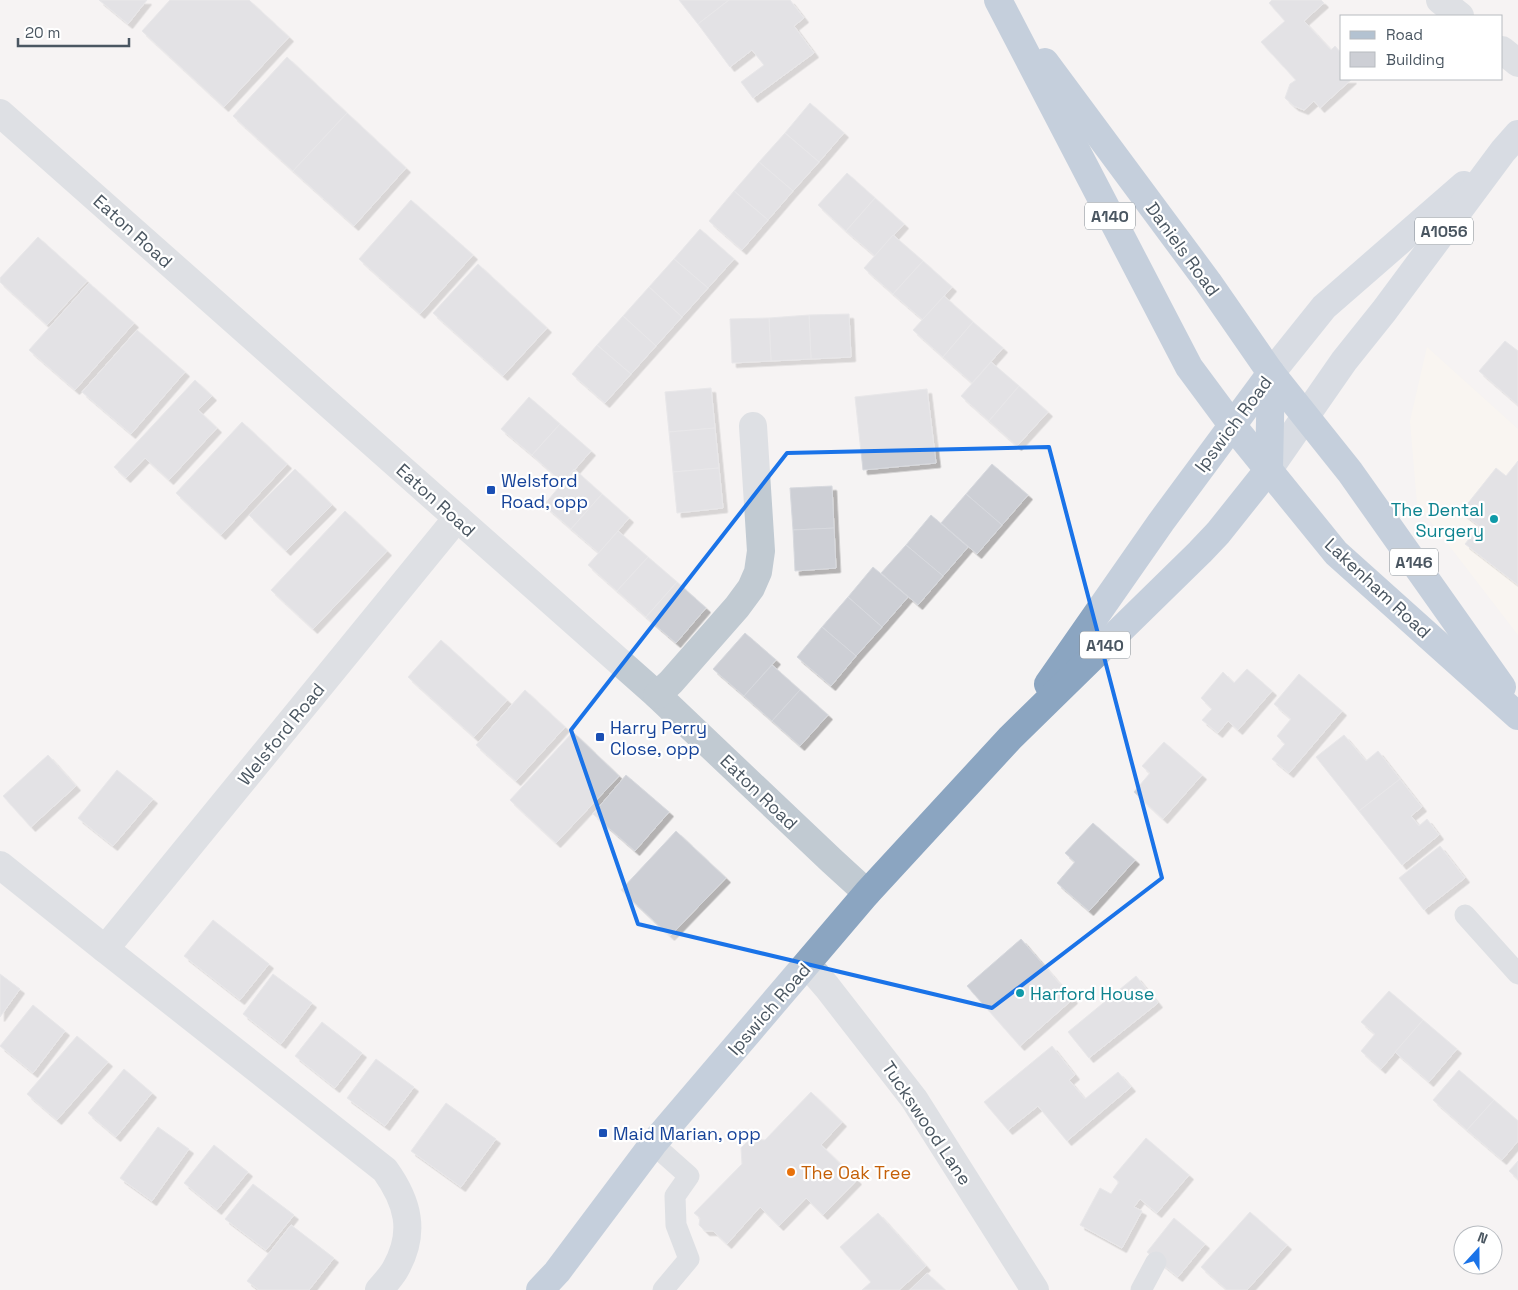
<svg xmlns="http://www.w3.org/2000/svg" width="1518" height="1290" viewBox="0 0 1518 1290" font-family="'Space Grotesk',sans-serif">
<defs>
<filter id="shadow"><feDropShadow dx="4.5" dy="4.5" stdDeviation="0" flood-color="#0004"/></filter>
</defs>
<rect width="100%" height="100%" fill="#f5f3f3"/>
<!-- commercial -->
<path fill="#fdf9ef" d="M1427,347L1518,429V635L1417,504L1410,421Z"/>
<!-- building -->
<g fill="#cdcfd5" stroke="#d7d9de" filter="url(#shadow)">
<path d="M99,0H147L128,24Z"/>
<path d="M170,0H249L289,37L224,107L142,31Z"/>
<path d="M679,0H729L698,24Z"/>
<path d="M729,0H790L804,18L794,26L814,53L753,98L741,82L764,65L752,50L730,67L698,24Z"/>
<path d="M1272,0H1321L1324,3L1304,21L1331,50L1335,46L1342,54V79H1352L1320,108L1314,101L1304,110L1294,106L1285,98L1290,84L1296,80L1261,42L1285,21L1269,3Z"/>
<path d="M287,57L347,113L293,171L233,116Z"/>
<path d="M810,103L844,133L819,162L785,133Z"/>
<path d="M347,113L406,168L354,226L293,171Z"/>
<path d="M785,133L819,162L793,191L759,162Z"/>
<path d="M759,162L793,191L768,220L734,191Z"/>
<path d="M847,173L875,198L846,231L818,205Z"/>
<path d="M734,191L768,220L742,250L709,221Z"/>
<path d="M875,198L904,224L875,256L846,231Z"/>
<path d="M411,200L473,255L420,314L359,259Z"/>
<path d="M700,229L734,259L708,288L674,259Z"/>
<path d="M893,235L923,261L893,294L864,268Z"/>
<path d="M38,237L87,281L47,325L0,282V278Z"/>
<path d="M674,259L708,288L682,317L649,287Z"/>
<path d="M923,261L952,287L923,320L893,294Z"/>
<path d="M478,264L547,328L503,376L433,313Z"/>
<path d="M89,283L134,323L75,390L29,350Z"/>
<path d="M649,287L682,317L656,346L623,316Z"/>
<path d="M944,296L973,322L943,357L913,330Z"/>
<path d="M849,314L851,357L811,359L809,315Z"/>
<path d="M809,315L811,359L771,361L769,318Z"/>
<path d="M623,316L656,346L631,374L597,345Z"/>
<path d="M769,318L771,361L732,363L730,319Z"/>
<path d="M973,322L1003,348L972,383L943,357Z"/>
<path d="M137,330L185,372L131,434L82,392Z"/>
<path d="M1505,341L1518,351V405L1479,371Z"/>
<path d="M597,345L631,374L605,403L572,374Z"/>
<path d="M991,362L1019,386L989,421L961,396Z"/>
<path d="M195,380L212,396L198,410L217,428L169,480L145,458L126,478L114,467Z"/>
<path d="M1019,386L1048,412L1017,446L989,421Z"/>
<path d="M711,388L715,428L669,432L665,392Z"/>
<path d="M927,389L936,463L863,470L855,397Z"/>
<path d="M529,397L560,424L532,455L501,429Z"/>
<path d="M242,422L287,464L221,535L176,493Z"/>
<path d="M560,424L591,451L563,483L532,455Z"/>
<path d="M715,428L719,468L673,472L669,432Z"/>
<path d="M1518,461V585L1465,544L1479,526L1461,512L1496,468L1506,476Z"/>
<path d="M992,464L1028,495L1002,525L966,494Z"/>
<path d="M719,468L723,508L677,513L673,472Z"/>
<path d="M295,469L332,505L286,551L249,515Z"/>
<path d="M574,469L602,494L571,529L544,505Z"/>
<path d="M832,486L834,528L793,530L790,488Z"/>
<path d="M602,494L629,518L599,553L571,529Z"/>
<path d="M966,494L1002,525L977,554L941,523Z"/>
<path d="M345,511L387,551L313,629L271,590Z"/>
<path d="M931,515L968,547L943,576L906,545Z"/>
<path d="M834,528L836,568L795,571L793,530Z"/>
<path d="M618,531L648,557L617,591L588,565Z"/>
<path d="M906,545L943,576L918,605L881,573Z"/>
<path d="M648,557L677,582L646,617L617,591Z"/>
<path d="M873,567L908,597L882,627L848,597Z"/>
<path d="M677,582L706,608L676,643L646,617Z"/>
<path d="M848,597L882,627L856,656L822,627Z"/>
<path d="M822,627L856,656L831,686L797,657Z"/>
<path d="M745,633L776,660L744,696L713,669Z"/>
<path d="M441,640L507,700L474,737L408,677Z"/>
<path d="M772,665L800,690L772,721L744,696Z"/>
<path d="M1247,669L1272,691L1238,730L1228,721L1218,733L1202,720L1212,709L1201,698L1223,672L1234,683Z"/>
<path d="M1299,674L1342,711L1289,773L1272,759L1285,744L1277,736L1291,719L1274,704Z"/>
<path d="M525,690L565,727L516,781L476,745Z"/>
<path d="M800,690L828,715L800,746L772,721Z"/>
<path d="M573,732L619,776L556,843L510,800Z"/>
<path d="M1344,735L1366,761L1378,751L1400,779L1359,811L1316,757Z"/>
<path d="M1164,742L1202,775L1163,819L1134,792L1150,773L1142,766Z"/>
<path d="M48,755L76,786L31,827L3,796Z"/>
<path d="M117,770L153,799L113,846L78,818Z"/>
<path d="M626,775L669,812L635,851L593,814Z"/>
<path d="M1400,779L1422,807L1411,816L1419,826L1427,819L1439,835L1402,865L1359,811Z"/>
<path d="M1093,823L1135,860L1089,911L1057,883L1075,862L1065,853Z"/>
<path d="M676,831L726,878L670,936L621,890Z"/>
<path d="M1440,846L1465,878L1424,910L1399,878Z"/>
<path d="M213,920L269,964L240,1000L184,956Z"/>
<path d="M1021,939L1073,999L1020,1046L967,986Z"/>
<path d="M0,974L20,989L0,1017Z"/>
<path d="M273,974L312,1003L281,1044L243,1014Z"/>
<path d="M1136,976L1158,1003L1089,1058L1068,1032Z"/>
<path d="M1389,991L1423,1020L1381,1069L1361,1051L1375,1034L1361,1022Z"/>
<path d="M33,1005L65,1031L33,1073L0,1046Z"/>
<path d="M1423,1020L1457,1049L1429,1082L1395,1052Z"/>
<path d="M322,1022L362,1053L335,1088L295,1056Z"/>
<path d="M77,1036L108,1062L57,1120L27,1094Z"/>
<path d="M1052,1046L1075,1075L1069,1080L1085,1099L1118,1072L1131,1087L1067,1141L1038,1106L1008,1130L984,1102Z"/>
<path d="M376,1059L414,1087L385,1126L347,1098Z"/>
<path d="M124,1069L152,1093L116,1137L88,1113Z"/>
<path d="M1459,1070L1494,1100L1467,1130L1433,1100Z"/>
<path d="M811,1092L842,1122L821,1145L857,1180L823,1215L806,1198L779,1226L760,1207L727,1244L713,1231H705L699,1225L700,1218L694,1213L742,1164L741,1148L750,1139L765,1140Z"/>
<path d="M1494,1100L1518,1121V1141L1502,1160L1467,1130Z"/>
<path d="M446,1103L496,1139L461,1187L411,1151Z"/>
<path d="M158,1127L189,1149L152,1201L120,1178Z"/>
<path d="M1146,1138L1189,1175L1157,1213L1140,1199L1134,1207L1142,1211L1122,1248L1080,1225L1100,1188L1111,1194L1119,1182L1113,1177Z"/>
<path d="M214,1145L248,1172L217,1210L184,1183Z"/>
<path d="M1518,1161V1179L1509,1171Z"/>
<path d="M253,1184L294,1215L266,1250L225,1219Z"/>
<path d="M1250,1212L1287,1245L1247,1290H1227L1201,1267Z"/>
<path d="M878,1213L926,1266L899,1290H862L871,1282L840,1247Z"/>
<path d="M1174,1218L1205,1244L1178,1277L1147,1252Z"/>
<path d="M291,1225L334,1258L309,1290H259L247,1281Z"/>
<path d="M927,1273L945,1290H910Z"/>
</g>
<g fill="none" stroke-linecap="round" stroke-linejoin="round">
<!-- lane -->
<g stroke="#c1cad2" stroke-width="21">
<path d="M1465,915L1518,974"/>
<path d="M653,1144L689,1176L675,1196L676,1225L689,1259L663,1290"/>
<path d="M1141,1290L1156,1262"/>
</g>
<!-- street -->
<g stroke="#c1cad2" stroke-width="28">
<path d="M1440,0L1460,16"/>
<path d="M1502,50L1518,63"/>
<path d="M0,113L657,695L832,861L867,893"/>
<path d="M657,695L671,682L737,607L751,588L758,572L761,551L753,426"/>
<path d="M0,865L105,949L457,518"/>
<path d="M105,949L385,1170C408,1202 416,1232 396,1268C392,1276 385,1283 379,1290"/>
<path d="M808,965L827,987L914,1099L1035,1290"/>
</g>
<!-- primary -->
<g stroke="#b3c2d1" stroke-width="28">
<path d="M1271,373L1324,307L1464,185"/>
<path d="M1269,469L1344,361L1384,311L1503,151L1518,134"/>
</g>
<!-- highway -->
<g stroke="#8ba5c1" stroke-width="28">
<path d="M998,0L1189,367L1232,425L1336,553L1518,716"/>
<path d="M1045,62L1208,282L1271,373L1350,472L1502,687"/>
<path d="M1269,469L1271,373"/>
<path d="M1048,684L1161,522L1271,373"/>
<path d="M540,1290L557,1272L653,1144L867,893L1010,738L1200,552L1218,533L1269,469"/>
</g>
</g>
<!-- marked area -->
<path d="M0 0H1518V1290H0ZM1049,447L1162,878L992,1008L638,924L571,730L787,453Z" fill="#f5f3f3" fill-opacity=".55" fill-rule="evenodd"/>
<path fill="none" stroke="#1a73e8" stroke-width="4" stroke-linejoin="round" d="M1049,447L1162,878L992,1008L638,924L571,730L787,453Z"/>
<!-- markers -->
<g fill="#1a4fb4" stroke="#fff" stroke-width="2">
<rect x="486" y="485" width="10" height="10" rx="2.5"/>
<rect x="595" y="732" width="10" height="10" rx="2.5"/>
<rect x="598" y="1128" width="10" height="10" rx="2.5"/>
</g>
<g fill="#0f9aa8" stroke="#fff" stroke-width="2">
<circle cx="1494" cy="519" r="5"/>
<circle cx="1020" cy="993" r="5"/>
</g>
<circle fill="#e8710a" stroke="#fff" stroke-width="2" cx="791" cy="1172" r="5"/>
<g text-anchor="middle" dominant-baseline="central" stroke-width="4.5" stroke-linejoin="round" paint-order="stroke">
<!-- shield labels -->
<g fill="#fff" stroke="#808990" stroke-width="1">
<rect x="1085" y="202.5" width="50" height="27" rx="4"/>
<rect x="1415" y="217.5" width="58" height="27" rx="4"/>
<rect x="1390" y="548.5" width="48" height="27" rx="4"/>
<rect x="1080" y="631.5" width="50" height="27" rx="4"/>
</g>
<g font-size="16" font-weight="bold" fill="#4a5661">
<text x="1110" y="216">A140</text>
<text x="1444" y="231">A1056</text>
<text x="1414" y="562">A146</text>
<text x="1105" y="645">A140</text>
</g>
<!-- street labels -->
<g font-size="18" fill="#4a5661" stroke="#fff">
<text transform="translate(133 231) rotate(42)">Eaton Road</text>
<text transform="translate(1183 249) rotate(54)">Daniels Road</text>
<text transform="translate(1233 424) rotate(-53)">Ipswich Road</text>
<text transform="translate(436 500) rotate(42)">Eaton Road</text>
<text transform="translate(1378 588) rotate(43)">Lakenham Road</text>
<text transform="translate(281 734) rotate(-51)">Welsford Road</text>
<text transform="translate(759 792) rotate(44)">Eaton Road</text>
<text transform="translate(769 1009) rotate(-49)">Ipswich Road</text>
<text transform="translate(927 1123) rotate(56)">Tuckswood Lane</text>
</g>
<!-- transit labels -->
<g font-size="18" fill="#164399" stroke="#fff" text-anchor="start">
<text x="501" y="480">Welsford<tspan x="501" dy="21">Road, opp</tspan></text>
<text x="610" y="727">Harry Perry<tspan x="610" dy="21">Close, opp</tspan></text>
<text x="613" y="1133">Maid Marian, opp</text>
</g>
<!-- culture labels -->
<g font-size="18" fill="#0d838f" stroke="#fff" text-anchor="end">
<text x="1484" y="509">The Dental<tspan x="1484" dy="21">Surgery</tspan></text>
<text x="1030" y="993" text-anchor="start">Harford House</text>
</g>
<!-- food labels -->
<g font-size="18" fill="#c56008" stroke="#fff" text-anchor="start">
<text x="801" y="1172">The Oak Tree</text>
</g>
</g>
<!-- legend -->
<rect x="1340" y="15" width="162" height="65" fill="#ffffff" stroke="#b7bbc0"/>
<rect x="1350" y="31" width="25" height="8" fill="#b3c2d1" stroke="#b7bbc0"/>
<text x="1386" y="40" font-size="15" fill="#4a5661">Road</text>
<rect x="1350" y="52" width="25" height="15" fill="#cdcfd5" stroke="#b7bbc0"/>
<text x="1386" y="65" font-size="15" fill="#4a5661">Building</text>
<!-- north arrow -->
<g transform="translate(1478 1250) rotate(21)"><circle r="24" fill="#ffffff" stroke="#b7bbc0"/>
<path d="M0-4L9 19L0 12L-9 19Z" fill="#1a73e8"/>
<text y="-8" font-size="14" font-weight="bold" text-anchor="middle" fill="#4a5661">N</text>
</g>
<!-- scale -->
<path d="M18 38v8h111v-8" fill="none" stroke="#4a5661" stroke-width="2.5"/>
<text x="25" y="38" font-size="15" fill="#4a5661" stroke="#ffffff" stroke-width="4" paint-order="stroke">20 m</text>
</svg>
